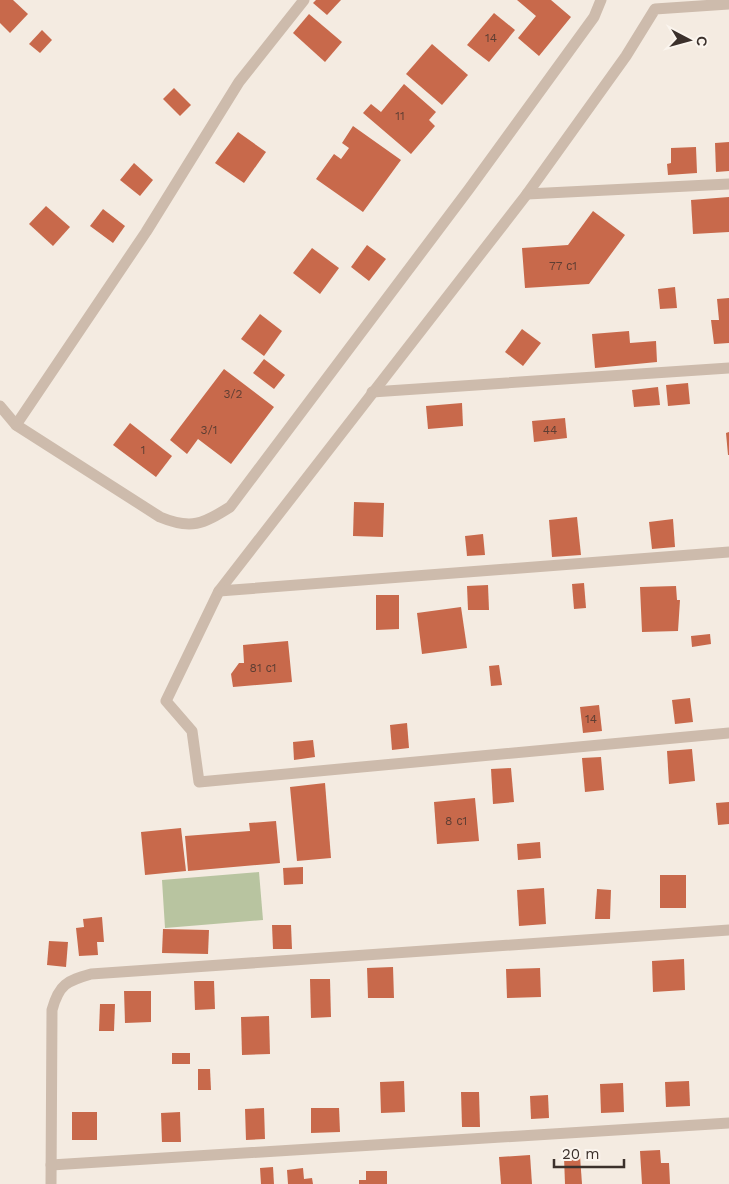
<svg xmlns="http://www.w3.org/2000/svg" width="729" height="1184" viewBox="0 0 729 1184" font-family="'Work Sans',sans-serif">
<rect width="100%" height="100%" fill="#f4ebe1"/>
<!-- green -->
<path fill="#b8c4a0" d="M259,872L263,920L165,928L162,880Z"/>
<!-- building -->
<g fill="#c8694b">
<path d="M0,0H13L28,14L10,33L0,23Z"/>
<path d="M316,0H341L327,15L313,3Z"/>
<path d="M517,0H551L571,17L539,56L518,38L536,16Z"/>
<path d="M494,13L515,30L489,62L467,45Z"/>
<path d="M309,14L342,42L325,62L293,33Z"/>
<path d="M42,30L52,40L40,53L29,44Z"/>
<path d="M432,44L468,75L442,105L406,74Z"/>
<path d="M404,84L436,112L429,120L435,126L411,154L363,113L371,104L381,112Z"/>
<path d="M174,88L191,105L180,116L163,99Z"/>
<path d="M353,126L401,160L363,212L316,179L334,154L341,159L349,148L342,143Z"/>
<path d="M238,132L266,152L244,183L215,163Z"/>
<path d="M729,142V171L716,172L715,143Z"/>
<path d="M696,147L697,173L668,175L667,164L671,163V148Z"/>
<path d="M134,163L153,180L140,196L120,180Z"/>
<path d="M729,197V232L693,234L691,200Z"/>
<path d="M46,206L70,227L53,246L29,224Z"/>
<path d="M103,209L125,226L113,243L90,226Z"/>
<path d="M593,211L625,235L589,284L525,288L522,248L568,245Z"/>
<path d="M367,245L386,259L369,281L351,267Z"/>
<path d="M312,248L339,268L320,294L293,273Z"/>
<path d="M675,287L677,308L660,309L658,289Z"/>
<path d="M729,298V343L714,344L711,320H719L717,299Z"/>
<path d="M260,314L282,331L264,356L241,339Z"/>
<path d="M522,329L541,343L523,366L505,352Z"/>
<path d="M629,331L630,343L656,341L657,362L595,368L592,334Z"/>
<path d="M264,359L285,375L274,389L253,373Z"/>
<path d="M224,369L274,407L231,464L198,439L187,454L170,440Z"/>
<path d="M688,383L690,404L668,406L666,385Z"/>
<path d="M658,387L660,405L634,407L632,390Z"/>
<path d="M462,403L463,426L428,429L426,406Z"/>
<path d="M565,418L567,438L534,442L532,421Z"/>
<path d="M130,423L172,456L156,477L113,445Z"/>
<path d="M729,432V455H728L726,433Z"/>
<path d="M354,502L384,503L383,537L353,536Z"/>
<path d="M577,517L581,555L552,557L549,520Z"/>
<path d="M673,519L675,547L652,549L649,522Z"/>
<path d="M483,534L485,555L467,556L465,536Z"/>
<path d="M584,583L586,608L574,609L572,584Z"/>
<path d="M488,585L489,610H468L467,586Z"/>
<path d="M676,586L677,600H680L678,631L642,632L640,587Z"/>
<path d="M376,595H399V629L376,630Z"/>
<path d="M461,607L467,648L422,654L417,613Z"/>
<path d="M710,634L711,644L692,647L691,636Z"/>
<path d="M288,641L292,682L233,687L231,674L239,663H244L243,645Z"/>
<path d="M499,665L502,685L491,686L489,666Z"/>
<path d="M690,698L693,722L675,724L672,700Z"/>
<path d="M599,705L602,731L583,733L580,707Z"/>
<path d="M407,723L409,748L392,750L390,725Z"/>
<path d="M313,740L315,757L294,760L293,742Z"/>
<path d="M692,749L695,781L669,784L667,751Z"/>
<path d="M601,757L604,790L585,792L582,758Z"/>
<path d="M511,768L514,802L493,804L491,769Z"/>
<path d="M325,783L331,858L297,861L290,787Z"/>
<path d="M475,798L479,841L437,844L434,802Z"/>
<path d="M729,802V824L718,825L716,803Z"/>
<path d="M276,821L280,863L188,871L185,836L250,831L249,823Z"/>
<path d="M181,828L186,871L145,875L141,832Z"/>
<path d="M540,842L541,858L518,860L517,844Z"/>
<path d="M303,867V884L284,885L283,868Z"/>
<rect x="660" y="875" width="26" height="33"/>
<path d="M544,888L546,924L519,926L517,890Z"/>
<path d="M597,889L611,890L610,919H595Z"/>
<path d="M102,917L104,942H97L98,955L79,956L76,928L84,927L83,919Z"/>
<path d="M272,925H291L292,949H273Z"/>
<path d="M163,929L209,930L208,954L162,953Z"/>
<path d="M49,941L68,942L66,967L47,965Z"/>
<path d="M684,959L685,990L653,992L652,961Z"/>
<path d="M393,967L394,998H368L367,968Z"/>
<path d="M540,968L541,997L507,998L506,969Z"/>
<path d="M310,979H330L331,1017L311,1018Z"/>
<path d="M194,981H214L215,1009L195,1010Z"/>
<path d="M124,991H151V1022L125,1023Z"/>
<path d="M100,1004H115L114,1031H99Z"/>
<path d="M269,1016L270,1054L242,1055L241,1017Z"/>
<rect x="172" y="1053" width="18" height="11"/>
<path d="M198,1069H210L211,1090H198Z"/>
<path d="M404,1081L405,1112L381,1113L380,1082Z"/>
<path d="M689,1081L690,1106L666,1107L665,1082Z"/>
<path d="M623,1083L624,1112L601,1113L600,1084Z"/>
<path d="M461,1092H479L480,1127H462Z"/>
<path d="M548,1095L549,1118L531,1119L530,1096Z"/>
<path d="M264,1108L265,1139L246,1140L245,1109Z"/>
<path d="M311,1108H339L340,1132L311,1133Z"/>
<rect x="72" y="1112" width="25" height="28"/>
<path d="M180,1112L181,1142H162L161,1113Z"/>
<path d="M660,1150L661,1163H669L670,1184H642L640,1151Z"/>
<path d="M530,1155L532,1184H501L499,1157Z"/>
<path d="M580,1156L582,1184H565L564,1157Z"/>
<path d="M273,1167L274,1184H261L260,1168Z"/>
<path d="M303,1168L304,1179L312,1178L313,1184H288L287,1170Z"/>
<path d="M366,1171H387V1184H359V1180H366Z"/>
</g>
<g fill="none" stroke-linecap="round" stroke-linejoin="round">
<!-- lane -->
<g stroke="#cdbbac" stroke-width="11">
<path d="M729,4L655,9L626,56L527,194L219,591L166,701L192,731L199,782L729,733"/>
<path d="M527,194L729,184"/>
<path d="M372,392L729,368"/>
<path d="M0,406L16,425L160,517C191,530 203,524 230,507L469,189L594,17L601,0"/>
<path d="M16,425L146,232L239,82L304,0"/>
<path d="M219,591L729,552"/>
<path d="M51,1165L729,1123"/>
<path d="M51,1184L52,1010C59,984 67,981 91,974L729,930"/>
</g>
</g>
<g text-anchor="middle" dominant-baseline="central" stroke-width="4.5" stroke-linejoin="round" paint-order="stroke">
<!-- number labels -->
<g font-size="12" fill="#5e3e33">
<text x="491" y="38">14</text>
<text x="400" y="116">11</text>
<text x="563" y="266">77 с1</text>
<text x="233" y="394">3/2</text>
<text x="209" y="430">3/1</text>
<text x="550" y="430">44</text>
<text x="143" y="450">1</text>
<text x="263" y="668">81 с1</text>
<text x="591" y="719">14</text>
<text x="456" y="821">8 с1</text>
</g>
</g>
<!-- north arrow -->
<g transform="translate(689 40) rotate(96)" stroke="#fbf5ee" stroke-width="4" paint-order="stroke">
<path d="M0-4L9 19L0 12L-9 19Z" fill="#3b302b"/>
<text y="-8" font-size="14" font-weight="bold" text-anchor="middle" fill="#3b302b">С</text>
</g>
<!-- scale -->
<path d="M554 1159v8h70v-8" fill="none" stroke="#3b302b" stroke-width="2.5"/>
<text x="562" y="1159" font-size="15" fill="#3b302b" stroke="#fbf5ee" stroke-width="4" paint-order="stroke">20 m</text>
</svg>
